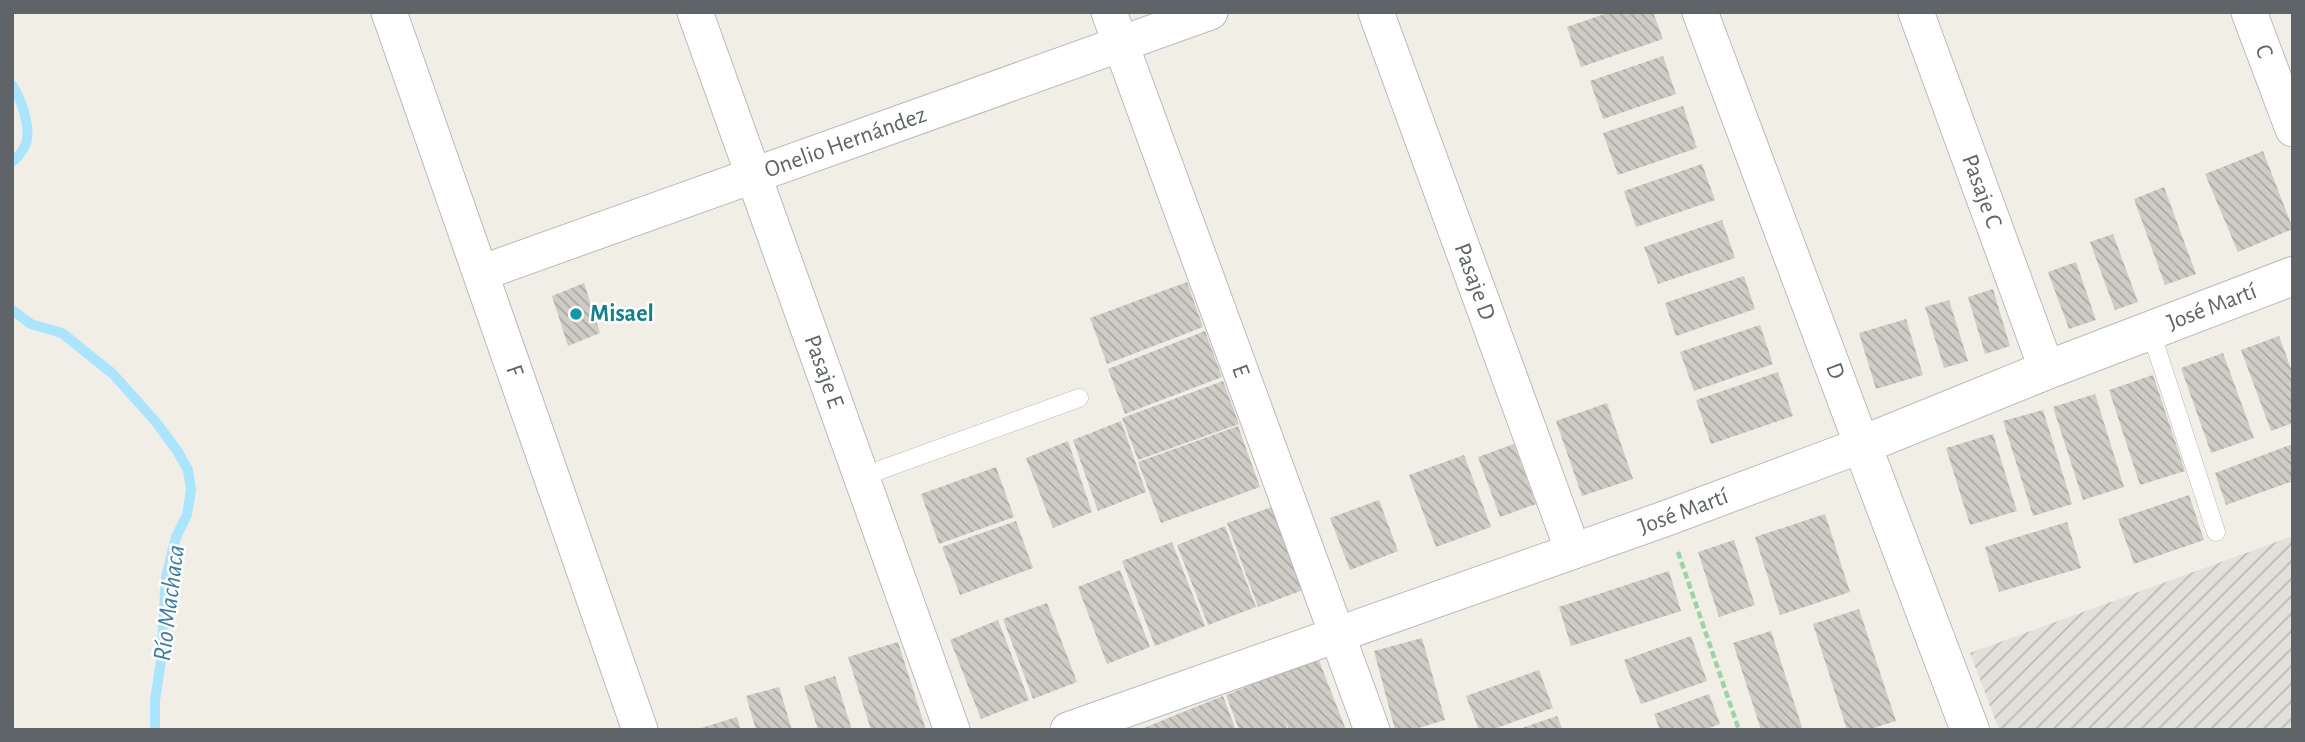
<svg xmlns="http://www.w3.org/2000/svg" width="2305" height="742" viewBox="0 0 2305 742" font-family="'Alegreya Sans',sans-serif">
<defs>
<pattern id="industrial-furrows" width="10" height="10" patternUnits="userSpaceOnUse" patternTransform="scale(1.75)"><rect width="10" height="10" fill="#e2e0db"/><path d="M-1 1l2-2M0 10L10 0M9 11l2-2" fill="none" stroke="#bab9b5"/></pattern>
<pattern id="building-back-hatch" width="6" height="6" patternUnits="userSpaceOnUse" patternTransform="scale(1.75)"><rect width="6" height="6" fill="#cfcbc5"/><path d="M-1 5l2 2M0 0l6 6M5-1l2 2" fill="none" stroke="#aba8a4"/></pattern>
</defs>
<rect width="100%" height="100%" fill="#f1eee6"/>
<!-- industrial -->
<path fill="url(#industrial-furrows)" d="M2293,536V730H1999L1970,653Z"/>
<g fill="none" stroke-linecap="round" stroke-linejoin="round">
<!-- stream -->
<g stroke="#a9e5ff" stroke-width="10">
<path d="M12,85C20,95 30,126 27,139C26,147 18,158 12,162"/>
<path d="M12,310L31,324L62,333L113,374L156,422L178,452L188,470L191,490L187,515L176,537L166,577L161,661L155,700V730"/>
</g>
</g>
<!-- building -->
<g fill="url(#building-back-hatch)">
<path d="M1610,12H1653L1663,39L1581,67L1567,27Z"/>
<path d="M1663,56L1676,94L1603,119L1590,81Z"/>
<path d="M1683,106L1697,148L1618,175L1603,133Z"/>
<path d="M2263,151L2293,229L2238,252L2205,174Z"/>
<path d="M1702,164L1715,200L1636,227L1624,191Z"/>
<path d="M2164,187L2196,274L2165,285L2134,199Z"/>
<path d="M1722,220L1735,258L1658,284L1644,247Z"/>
<path d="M2113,234L2138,302L2115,310L2090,242Z"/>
<path d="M2076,262L2096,320L2069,329L2048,272Z"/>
<path d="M1744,276L1755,309L1676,336L1665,303Z"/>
<path d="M1187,282L1203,327L1107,364L1090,318Z"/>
<path d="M584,283L600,333L568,346L552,296Z"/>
<path d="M1993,289L2010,346L1985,354L1968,297Z"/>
<path d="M1949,300L1968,361L1944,368L1925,307Z"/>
<path d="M1906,319L1923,375L1876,389L1859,333Z"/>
<path d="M1760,325L1773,364L1694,391L1680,352Z"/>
<path d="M1205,331L1222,377L1125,414L1108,369Z"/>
<path d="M2279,336L2293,374V423L2271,431L2241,350Z"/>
<path d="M2223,353L2254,438L2211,453L2181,368Z"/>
<path d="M1778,372L1793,416L1711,444L1696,400Z"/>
<path d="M2153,375L2185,471L2140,485L2109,390Z"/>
<path d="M1223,381L1239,424L1138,460L1122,418Z"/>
<path d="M2095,394L2124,487L2083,500L2053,407Z"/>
<path d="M1607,403L1633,479L1582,496L1556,421Z"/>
<path d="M2043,410L2072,504L2033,516L2003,421Z"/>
<path d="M1121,421L1146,492L1098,511L1073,440Z"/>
<path d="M1238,426L1260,487L1161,523L1138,462Z"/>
<path d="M1993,434L2017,511L1970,525L1946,448Z"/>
<path d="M1068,441L1092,512L1053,528L1026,458Z"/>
<path d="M1514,444L1536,504L1500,517L1478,457Z"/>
<path d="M2293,444V481L2226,505L2215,473Z"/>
<path d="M1464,455L1491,527L1436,547L1409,475Z"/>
<path d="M996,467L1014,517L939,544L921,494Z"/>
<path d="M2189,495L2204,540L2134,564L2118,519Z"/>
<path d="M1379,500L1398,551L1350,570L1330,518Z"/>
<path d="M1272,507L1303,590L1258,607L1227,523Z"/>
<path d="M1825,514L1850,592L1780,615L1755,537Z"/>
<path d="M1016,521L1033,568L960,595L942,547Z"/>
<path d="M2067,522L2081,568L1999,592L1985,547Z"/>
<path d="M1225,526L1256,607L1208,625L1177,545Z"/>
<path d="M1734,540L1755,605L1719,617L1698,552Z"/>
<path d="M1172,542L1205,626L1155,646L1122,561Z"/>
<path d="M1120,570L1150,647L1107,664L1078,587Z"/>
<path d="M1669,571L1681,611L1571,646L1559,607Z"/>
<path d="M1047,603L1077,682L1033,699L1003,619Z"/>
<path d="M1859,609L1896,721L1867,730H1847L1813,624Z"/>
<path d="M998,620L1029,700L981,719L950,640Z"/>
<path d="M1771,631L1803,730H1761L1733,643Z"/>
<path d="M1691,636L1707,681L1641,704L1624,660Z"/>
<path d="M1422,638L1445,720L1412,730H1395L1374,651Z"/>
<path d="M898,642L926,730H871L848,657Z"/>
<path d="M1318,658L1346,730H1289L1284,717L1288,730H1239L1226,695Z"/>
<path d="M1539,670L1553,708L1491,730H1479L1466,696Z"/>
<path d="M835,676L852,730H818L804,686Z"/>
<path d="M779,687L792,730H756L746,696Z"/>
<path d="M1709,694L1720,724L1704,730H1660L1654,714Z"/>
<path d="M1223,696L1236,730H1139L1173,716Z"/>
<path d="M1557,716L1563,730H1519V729Z"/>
<path d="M737,717L741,730H698V729Z"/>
</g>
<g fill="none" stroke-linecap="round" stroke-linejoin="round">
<!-- lane casing -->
<g stroke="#b7babe" stroke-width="19">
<g id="lane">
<path d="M2151,332L2216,532"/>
<path d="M861,477L1079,398"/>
</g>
</g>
<!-- street casing -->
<g stroke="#b7babe" stroke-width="37">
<g id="street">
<path id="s1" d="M389,12L640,730"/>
<path id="s2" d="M695,12L952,730"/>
<path id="s3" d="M1109,12L1372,730"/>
<path id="s4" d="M1376,12L1573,551"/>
<path id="s5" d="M1916,12L2047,370"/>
<path id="s6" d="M2249,12L2293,129"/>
<path id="s7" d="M481,273L1210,12"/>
<path id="s8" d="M1068,730L1667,518L1862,445L1700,12"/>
</g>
</g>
<!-- secondary casing -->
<g stroke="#b5bbbf" stroke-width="40">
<g id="secondary">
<path id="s9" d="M1970,730L1862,445L2047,370L2293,276"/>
</g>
</g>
<!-- path -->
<path stroke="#9dd4a5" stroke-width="4.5" stroke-dasharray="7 3.5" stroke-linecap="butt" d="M1678,552L1739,730"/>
<!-- lane -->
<use href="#lane" stroke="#fff" stroke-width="18"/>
<!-- street -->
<use href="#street" stroke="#fff" stroke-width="35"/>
<!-- secondary -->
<use href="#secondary" stroke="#fff" stroke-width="38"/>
</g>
<!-- markers -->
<circle fill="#0f9aa8" stroke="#fff" stroke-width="2.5" cx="576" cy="314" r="7"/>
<g text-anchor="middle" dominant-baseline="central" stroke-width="5" stroke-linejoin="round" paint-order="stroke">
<!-- street labels -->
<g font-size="24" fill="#5e6468" stroke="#fff">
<text stroke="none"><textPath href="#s6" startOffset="42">C</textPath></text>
<text stroke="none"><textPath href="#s7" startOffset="387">Onelio Hernández</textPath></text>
<text stroke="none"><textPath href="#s5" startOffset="191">Pasaje C</textPath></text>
<text stroke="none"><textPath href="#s4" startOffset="287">Pasaje D</textPath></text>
<text stroke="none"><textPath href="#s9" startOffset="681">José Martí</textPath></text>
<text stroke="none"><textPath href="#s1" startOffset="380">F</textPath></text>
<text stroke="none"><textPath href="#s2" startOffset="382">Pasaje E</textPath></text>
<text stroke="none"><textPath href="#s3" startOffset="382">E</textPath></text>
<text transform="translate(1835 371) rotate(69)">D</text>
<text stroke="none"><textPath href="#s8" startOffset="653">José Martí</textPath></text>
</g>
<!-- culture labels -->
<g font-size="24" font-weight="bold" fill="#0d838f" stroke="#fff" text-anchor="start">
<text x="590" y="314">Misael</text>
</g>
<!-- water labels -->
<g font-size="26" font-style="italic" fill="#357daa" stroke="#fff">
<text transform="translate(169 603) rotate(-83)">Río Machaca</text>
</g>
</g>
<!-- border -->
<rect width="2305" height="742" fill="none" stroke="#5e6468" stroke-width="28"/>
</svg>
